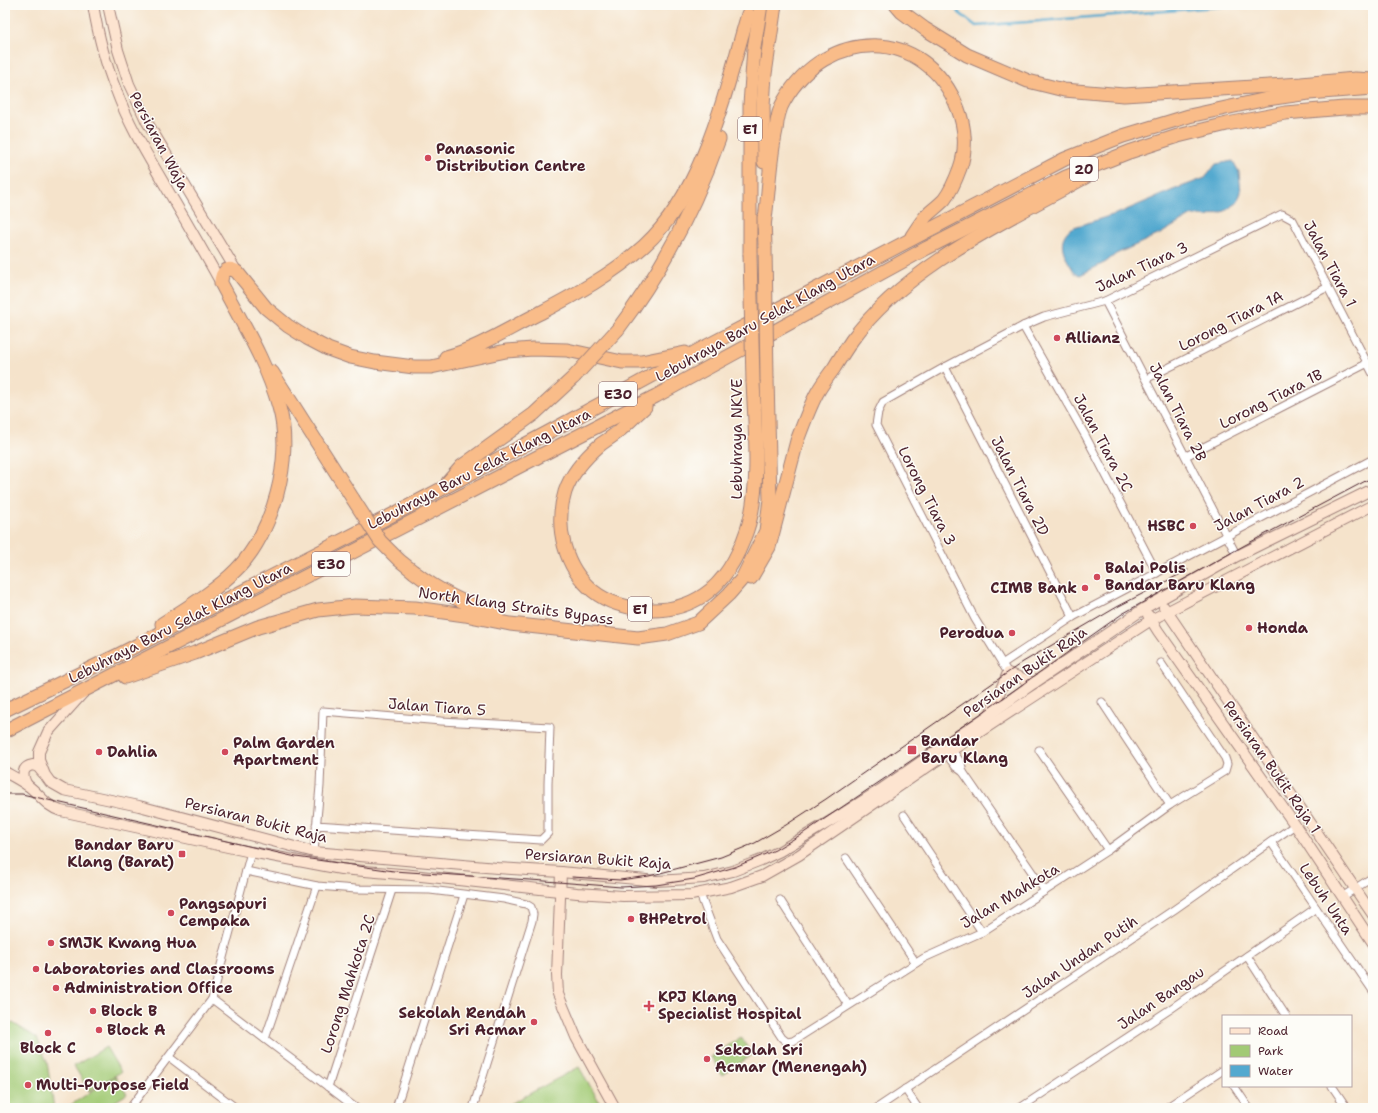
<svg xmlns="http://www.w3.org/2000/svg" width="1378" height="1113" viewBox="0 0 1378 1113" font-family="'Shantell Sans',sans-serif">
<rect width="100%" height="100%" fill="#fdfcf7"/>
<filter id="ink" filterUnits="userSpaceOnUse"><feTurbulence type="fractalNoise" baseFrequency=".025" numOctaves="2"/><feDisplacementMap in="SourceGraphic" scale="8" xChannelSelector="R" yChannelSelector="G"/><feConvolveMatrix kernelMatrix="1 2 1 2 8 2 1 2 1" color-interpolation-filters="sRGB"/></filter>
<filter id="wash" filterUnits="userSpaceOnUse"><feTurbulence type="fractalNoise" baseFrequency=".012" numOctaves="4" result="noise"/><feDisplacementMap in="SourceGraphic" scale="16" xChannelSelector="R" yChannelSelector="G"/><feGaussianBlur stdDeviation="0.9" result="paint"/><feColorMatrix in="noise" values="0 0 0 0 0 0 0 0 0 0 0 0 0 0 0 0 0 1.4 0 .05"/><feComposite in="paint" operator="in"/></filter>
<g filter="url(#wash)">
<rect width="100%" height="100%" fill="#f5e3cb"/>
<!-- green -->
<g fill="#a2ca75" stroke="#767450">
<path d="M13,1023L37,1038L47,1062L54,1108H5V1026Z"/>
<path d="M741,1037L752,1055L722,1075L711,1057Z"/>
<path d="M106,1047L121,1072L89,1091L74,1066Z"/>
<path d="M579,1067L603,1108H503Z"/>
<path d="M115,1076L127,1094L105,1108H66Z"/>
</g>
<!-- water -->
<path fill="#53a9cf" stroke="#4e647d" d="M1233,161L1239,172L1241,192L1237,203L1225,211L1207,217L1192,215L1160,234L1116,254L1106,262L1080,275L1075,273C1066,258 1054,242 1071,228L1119,213L1173,190L1205,178L1216,164Z"/>
<g fill="none" stroke-linecap="round" stroke-linejoin="round">
<!-- stream -->
<path stroke="#53a9cf" stroke-width="2.5" d="M953,5L958,12L976,26L1241,5"/>
</g>
</g>
<g filter="url(#ink)">
<g fill="none" stroke-linecap="round" stroke-linejoin="round">
<!-- street casing -->
<g stroke="#a0817b" stroke-width="9">
<g id="street">
<path d="M1105,301L1237,556"/>
<path d="M1023,326L1085,435L1157,573"/>
<path d="M945,367L1073,617"/>
<path d="M1146,379L1328,287"/>
<path d="M1186,456L1368,363"/>
<path d="M1002,664L1073,617L1373,459"/>
<path d="M1008,673L975,619L876,425L878,412L883,402L945,367L1023,326L1044,317L1105,301L1282,214L1293,220L1373,374"/>
<path d="M1102,702L1170,805"/>
<path d="M952,750L961,763L963,772"/>
<path d="M1039,750L1108,850"/>
<path d="M946,754L956,767L963,772L1045,891"/>
<path d="M904,815L982,932"/>
<path d="M1271,842L1373,991"/>
<path d="M314,852L320,786L323,711L441,721L550,727L548,784V833L541,840L316,825"/>
<path d="M846,858L916,963"/>
<path d="M246,871L317,886L356,889L430,890L504,899L526,904L531,907L533,914L532,921L473,1108"/>
<path d="M700,894L717,939L782,1038L787,1042L793,1041L924,958L982,932L1108,850L1170,805L1225,771L1227,764L1225,758L1161,663"/>
<path d="M1342,897L1373,877"/>
<path d="M780,900L848,1005"/>
<path d="M1247,956L1286,1016"/>
<path d="M212,999L356,1108"/>
<path d="M265,1039L317,886"/>
<path d="M169,1057L236,1108"/>
<path d="M1234,1086L1249,1108"/>
<path d="M1332,1086L1347,1108"/>
<path d="M328,1087L392,890"/>
<path d="M905,1089L918,1108"/>
<path d="M130,1108L212,999L251,852"/>
<path d="M396,1108L464,895"/>
<path d="M877,1108L1175,909L1295,825"/>
<path d="M1020,1108L1169,1010L1316,908"/>
<path d="M1166,1108L1223,1070"/>
</g>
</g>
<!-- secondary casing -->
<g stroke="#a0817b" stroke-width="12">
<g id="secondary">
<path d="M93,5C98,34 105,63 116,90C128,123 146,153 163,182C183,216 202,249 221,283"/>
<path d="M108,5L118,50L129,84L147,122L237,272"/>
<path d="M1164,607L1373,915"/>
<path d="M1148,615L1158,631L1295,825L1373,943"/>
<path d="M83,693L48,732L39,752V760L45,775L50,782L64,790L139,806L314,852L497,868L561,872L657,881L704,878L733,871L761,860L780,851L839,816L880,790L989,715L1034,683L1145,608L1237,556L1373,489"/>
<path d="M990,714L1008,673L1034,683"/>
<path d="M5,772C12,776 20,780 27,785C40,794 45,806 61,811L251,852L341,869L412,875L577,893L623,896L691,895L731,887L762,876L799,855L952,750L1151,620L1373,505"/>
<path d="M27,785C22,776 21,767 33,765L38,767L43,773"/>
<path d="M561,872L557,975L558,994L576,1037L615,1108"/>
</g>
</g>
<!-- highway casing -->
<g stroke="#a0817b" stroke-width="15">
<g id="highway">
<path d="M896,5L902,12L925,29L967,55L1028,81L1064,90L1124,95L1301,84L1355,79L1373,80"/>
<path d="M764,162L763,107L765,74L775,5"/>
<path d="M764,218L765,247"/>
<path d="M764,226C769,194 769,162 776,130C777,120 779,109 784,101C826,27 926,25 958,109C965,127 967,149 960,168C956,179 951,191 944,200C938,206 931,211 926,216C921,222 916,230 912,236"/>
<path d="M750,254V105L754,48L761,5"/>
<path d="M618,329C662,271 695,207 719,139"/>
<path d="M446,357C479,348 509,328 540,313C576,294 613,274 644,246C704,192 726,89 748,14"/>
<path d="M272,372L353,499"/>
<path d="M645,407C636,415 627,424 618,432C613,436 607,440 601,444C587,456 571,474 565,492C554,527 565,568 593,591C609,604 633,609 653,610C671,610 689,605 704,595C726,580 739,554 747,530C761,488 755,427 753,382"/>
<path d="M448,482L462,466L534,414L574,377"/>
<path d="M414,572C440,592 466,605 497,614"/>
<path d="M751,578L769,547L797,441C803,425 809,408 817,393C822,384 828,376 834,368C840,358 846,349 852,340C907,265 1008,220 1087,176"/>
<path d="M162,624C188,607 214,592 236,570C273,534 294,457 279,407C267,363 242,323 221,283C221,273 227,265 237,272L266,308L288,326L307,338L328,349L350,357L375,362L414,367H431L506,351L533,349L567,350L622,362H641L685,353"/>
<path d="M125,677L195,653L258,627L318,610L355,606L415,608L465,615L510,624L638,638L667,634L698,623L729,594L742,579L766,531L770,499L767,379"/>
<path d="M5,710L118,655L396,513L547,433L703,348L1065,159L1123,136L1189,116L1267,99L1309,93L1373,88"/>
<path d="M5,731L656,396L927,248L1066,177L1129,152L1178,136L1227,124L1285,113L1344,108H1373"/>
</g>
</g>
<!-- street -->
<use href="#street" stroke="#fff" stroke-width="7"/>
<!-- secondary -->
<use href="#secondary" stroke="#fde4d0" stroke-width="10"/>
<!-- highway -->
<use href="#highway" stroke="#f9bc89" stroke-width="13"/>
<!-- tram -->
<g stroke="#4a1f2b" stroke-width="1">
<path d="M5,794H22L296,857L394,871L545,881L621,887L656,885L694,879L735,867L775,850L802,834L979,715L1122,614L1245,545L1373,477"/>
<path d="M572,877L620,880L649,876L721,857L755,843L786,825L826,799L1023,662L1117,607L1188,570"/>
</g>
<!-- highway-bridge casing -->
<g stroke="#a0817b" stroke-width="15" stroke-linecap="butt">
<g id="highway-bridge">
<path d="M765,247L767,379"/>
<path d="M750,254L753,382"/>
<path d="M574,377L618,329"/>
<path d="M353,499L380,541L399,560L414,572"/>
</g>
</g>
<!-- highway-bridge -->
<use href="#highway-bridge" stroke="#f9bc89" stroke-width="13"/>
</g>
</g>
<!-- markers -->
<g fill="#d1495b" stroke="#fdfcf7" stroke-width="1.5">
<circle cx="428" cy="158" r="4"/>
<circle cx="1057" cy="338" r="4"/>
<circle cx="1193" cy="526" r="4"/>
<circle cx="1097" cy="577" r="4"/>
<circle cx="1085" cy="588" r="4"/>
<circle cx="1249" cy="628" r="4"/>
<circle cx="1012" cy="633" r="4"/>
<rect x="907" y="745" width="10" height="10" rx="2"/>
<circle cx="99" cy="752" r="4"/>
<circle cx="225" cy="752" r="4"/>
<rect x="178" y="850" width="8" height="8" rx="2"/>
<circle cx="171" cy="913" r="4"/>
<circle cx="631" cy="919" r="4"/>
<circle cx="51" cy="943" r="4"/>
<circle cx="36" cy="969" r="4"/>
<circle cx="56" cy="988" r="4"/>
<path d="M647 1000h4v4h4v4h-4v4h-4v-4h-4v-4h4z"/>
<circle cx="93" cy="1011" r="4"/>
<circle cx="534" cy="1022" r="4"/>
<circle cx="99" cy="1030" r="4"/>
<circle cx="48" cy="1033" r="4"/>
<circle cx="707" cy="1059" r="4"/>
<circle cx="28" cy="1085" r="4"/>
</g>
<g text-anchor="middle" dominant-baseline="central" stroke-width="3" stroke-linejoin="round" paint-order="stroke">
<!-- shield labels -->
<g fill="#fdfcf7" stroke="#806168" stroke-width="1">
<rect x="738" y="117" width="24" height="24" rx="3"/>
<rect x="1070" y="157" width="28" height="24" rx="3"/>
<rect x="599" y="382" width="38" height="24" rx="3"/>
<rect x="312" y="552" width="38" height="24" rx="3"/>
<rect x="628" y="597" width="24" height="24" rx="3"/>
</g>
<g font-size="14" font-weight="bold" fill="#4a1f2b">
<text x="750" y="129">E1</text>
<text x="1084" y="169">20</text>
<text x="618" y="394">E30</text>
<text x="331" y="564">E30</text>
<text x="640" y="609">E1</text>
</g>
<!-- street labels -->
<g font-size="15" fill="#4a1f2b" stroke="#fdfcf7">
<text transform="translate(159 141) rotate(62)">Persiaran Waja</text>
<text transform="translate(1330 264) rotate(62)">Jalan Tiara 1</text>
<text transform="translate(1142 267) rotate(-25)">Jalan Tiara 3</text>
<text transform="translate(765 318) rotate(-29)">Lebuhraya Baru Selat Klang Utara</text>
<text transform="translate(1231 321) rotate(-27)">Lorong Tiara 1A</text>
<text transform="translate(1271 399) rotate(-27)">Lorong Tiara 1B</text>
<text transform="translate(1178 412) rotate(63)">Jalan Tiara 2B</text>
<text transform="translate(737 439) rotate(-90)">Lebuhraya NKVE</text>
<text transform="translate(1103 443) rotate(62)">Jalan Tiara 2C</text>
<text transform="translate(479 469) rotate(-27)">Lebuhraya Baru Selat Klang Utara</text>
<text transform="translate(1020 486) rotate(63)">Jalan Tiara 2D</text>
<text transform="translate(927 496) rotate(63)">Lorong Tiara 3</text>
<text transform="translate(1259 504) rotate(-28)">Jalan Tiara 2</text>
<text transform="translate(516 606) rotate(8)">North Klang Straits Bypass</text>
<text transform="translate(180 623) rotate(-27)">Lebuhraya Baru Selat Klang Utara</text>
<text transform="translate(1025 672) rotate(-35)">Persiaran Bukit Raja</text>
<text transform="translate(437 707) rotate(4)">Jalan Tiara 5</text>
<text transform="translate(1272 767) rotate(55)">Persiaran Bukit Raja 1</text>
<text transform="translate(256 820) rotate(14)">Persiaran Bukit Raja</text>
<text transform="translate(598 859) rotate(4)">Persiaran Bukit Raja</text>
<text transform="translate(1010 896) rotate(-31)">Jalan Mahkota</text>
<text transform="translate(1326 899) rotate(56)">Lebuh Unta</text>
<text transform="translate(1080 957) rotate(-34)">Jalan Undan Putih</text>
<text transform="translate(348 984) rotate(-72)">Lorong Mahkota 2C</text>
<text transform="translate(1161 998) rotate(-34)">Jalan Bangau</text>
</g>
<!-- poi labels -->
<g font-size="15" font-weight="bold" fill="#4a1f2b" stroke="#fdfcf7" text-anchor="start">
<text x="436" y="149">Panasonic<tspan x="436" dy="17">Distribution Centre</tspan></text>
<text x="1065" y="338">Allianz</text>
<text x="1185" y="526" text-anchor="end">HSBC</text>
<text x="1105" y="568">Balai Polis<tspan x="1105" dy="17">Bandar Baru Klang</tspan></text>
<text x="1077" y="588" text-anchor="end">CIMB Bank</text>
<text x="1257" y="628">Honda</text>
<text x="1004" y="633" text-anchor="end">Perodua</text>
<text x="921" y="741">Bandar<tspan x="921" dy="17">Baru Klang</tspan></text>
<text x="233" y="743">Palm Garden<tspan x="233" dy="17">Apartment</tspan></text>
<text x="107" y="752">Dahlia</text>
<text x="174" y="845" text-anchor="end">Bandar Baru<tspan x="174" dy="17">Klang (Barat)</tspan></text>
<text x="179" y="904">Pangsapuri<tspan x="179" dy="17">Cempaka</tspan></text>
<text x="639" y="919">BHPetrol</text>
<text x="59" y="943">SMJK Kwang Hua</text>
<text x="44" y="969">Laboratories and Classrooms</text>
<text x="64" y="988">Administration Office</text>
<text x="658" y="997">KPJ Klang<tspan x="658" dy="17">Specialist Hospital</tspan></text>
<text x="101" y="1011">Block B</text>
<text x="526" y="1013" text-anchor="end">Sekolah Rendah<tspan x="526" dy="17">Sri Acmar</tspan></text>
<text x="107" y="1030">Block A</text>
<text x="48" y="1048" text-anchor="middle">Block C</text>
<text x="715" y="1050">Sekolah Sri<tspan x="715" dy="17">Acmar (Menengah)</tspan></text>
<text x="36" y="1085">Multi-Purpose Field</text>
</g>
</g>
<!-- margin -->
<rect width="1378" height="1113" fill="none" stroke="#fdfcf7" stroke-width="20"/>
<!-- legend -->
<rect x="1222" y="1015" width="130" height="72" fill="#fdfcf7" stroke="#b5a4a5"/>
<rect x="1230" y="1028" width="20" height="6" fill="#fde4d0" stroke="#b5a4a5"/>
<text x="1258" y="1035" font-size="12" fill="#4a1f2b">Road</text>
<rect x="1230" y="1045" width="20" height="12" fill="#a2ca75" stroke="#b5a4a5"/>
<text x="1258" y="1055" font-size="12" fill="#4a1f2b">Park</text>
<rect x="1230" y="1065" width="20" height="12" fill="#53a9cf" stroke="#b5a4a5"/>
<text x="1258" y="1075" font-size="12" fill="#4a1f2b">Water</text>
</svg>
